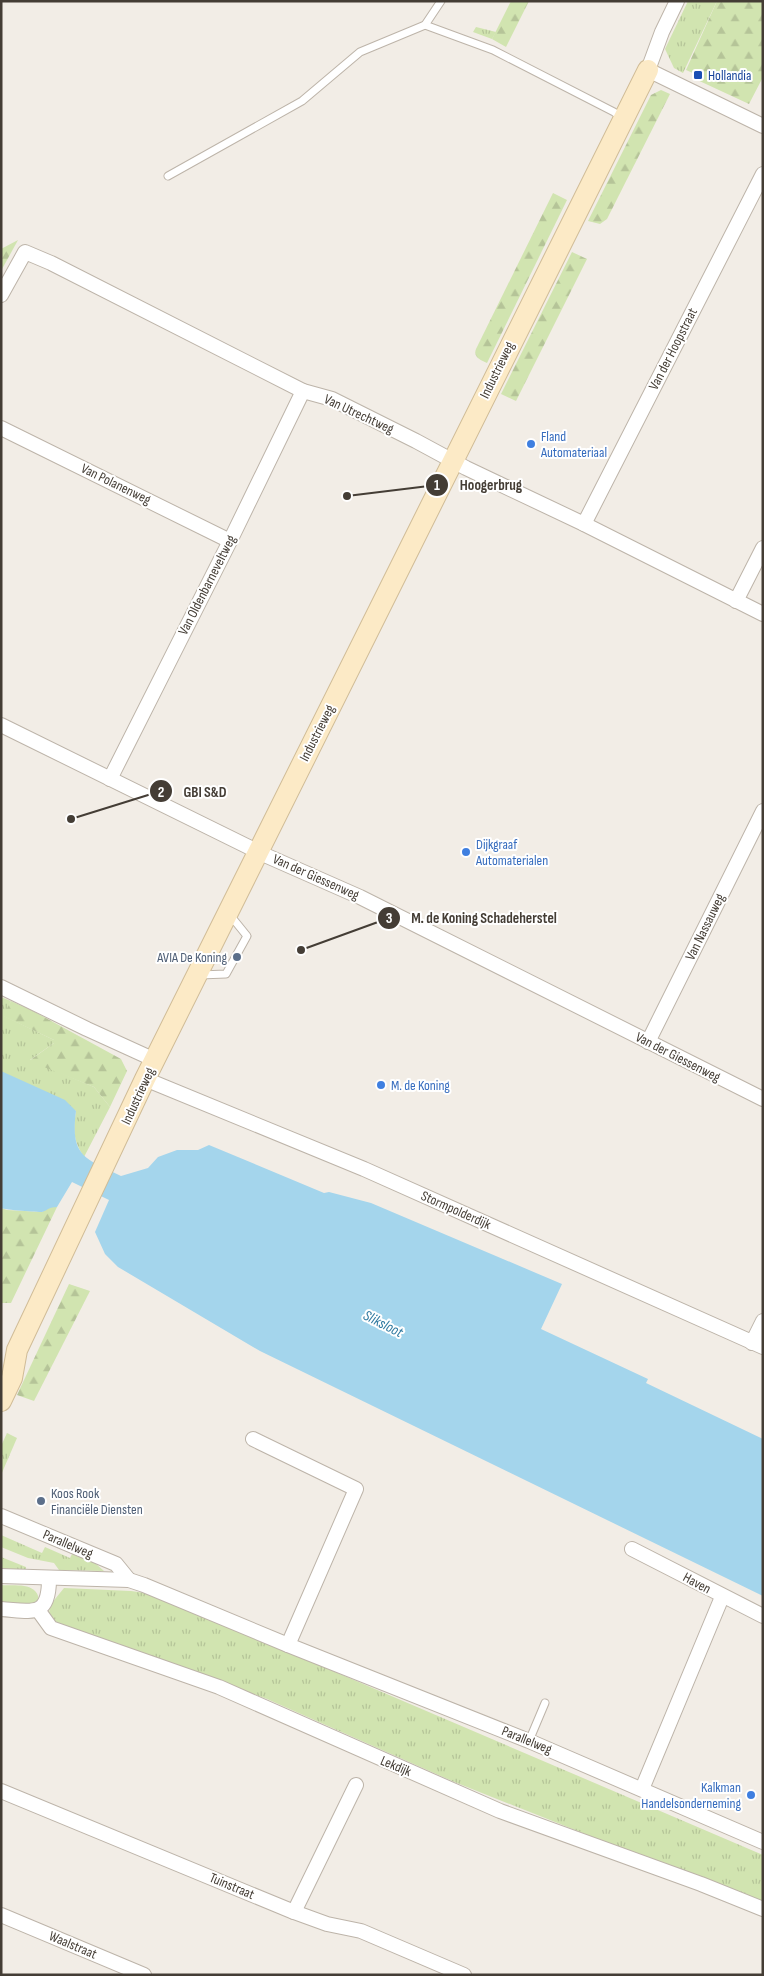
<svg xmlns="http://www.w3.org/2000/svg" width="764" height="1976" viewBox="0 0 764 1976" font-family="'Sofia Sans Condensed',sans-serif">
<defs>
<pattern id="grass-tufts" width="24" height="20" patternUnits="userSpaceOnUse" patternTransform="scale(1.25)"><rect width="24" height="20" fill="#d1e4b0"/><path d="M3 7l-1-3M5 7V3M7 7l1-3M15 17l-1-3M17 17v-4M19 17l1-3" fill="none" stroke="#b5c498"/></pattern>
<pattern id="forest-firs" width="22" height="20" patternUnits="userSpaceOnUse" patternTransform="scale(1.25)"><rect width="22" height="20" fill="#d1e4b0"/><path d="M5 1l3.5 6h-7zM16 11l3.5 6h-7z" fill="#b5c498"/></pattern>
</defs>
<rect width="100%" height="100%" fill="#f2ede6"/>
<!-- grass -->
<g fill="url(#grass-tufts)">
<path d="M688,1H717L683,73L674,68L665,49Z"/>
<path d="M476,27L496,32L492,39L473,32Z"/>
<path d="M1,997L11,1001L4,1016L54,1040V1043L30,1060L94,1087L110,1107L84,1157C73,1140 73,1131 76,1111L1,1072Z"/>
<path d="M7,1433L17,1438L1,1475V1446Z"/>
<path d="M1,1535L42,1553L45,1547L70,1558L72,1554L95,1563L104,1571L59,1570L54,1563L28,1558L1,1547Z"/>
<path d="M1,1557L26,1567V1570L1,1568Z"/>
<path d="M1,1585C15,1586 36,1582 39,1599L31,1606L1,1605Z"/>
<path d="M64,1588L131,1591L153,1594L763,1855V1905L452,1781L267,1699L53,1622L48,1617L51,1604Z"/>
</g>
<!-- forest -->
<g fill="url(#forest-firs)">
<path d="M511,1H529L506,47L492,39Z"/>
<path d="M717,1H763V77L749,104L693,78L695,74L686,70Z"/>
<path d="M661,90L670,94L607,219L600,224L588,221L651,95Z"/>
<path d="M553,193L567,200L487,363C480,360 473,357 476,349Z"/>
<path d="M18,240L1,271V249Z"/>
<path d="M572,252L587,259L516,401L501,394Z"/>
<path d="M11,1001L33,1011L121,1059L127,1071L110,1107L94,1087L29,1061L54,1043V1040L3,1016Z"/>
<path d="M49,1207H57L11,1303H1V1208L7,1210L42,1212Z"/>
<path d="M69,1284L90,1291L34,1401L17,1395Z"/>
</g>
<!-- water -->
<path fill="#a4d5ec" d="M1,1071L65,1100L76,1111C70,1157 85,1158 121,1176L148,1168L158,1157L177,1150H198L209,1145L324,1193L329,1192L371,1203L562,1284L541,1329L648,1379L646,1383L763,1439V1596L260,1351L118,1267L105,1254L95,1232L109,1200L72,1182L57,1207C49,1207 48,1210 42,1212C38,1212 5,1210 1,1208Z"/>
<g fill="none" stroke-linecap="round" stroke-linejoin="round">
<!-- lane casing -->
<g stroke="#bdb4a9" stroke-width="9">
<g id="lane">
<path d="M425,25L493,50L614,112L622,118"/>
<path d="M168,176L302,101L360,52L425,25L441,1"/>
<path d="M200,975L226,974L247,936L230,915"/>
<path d="M529,1741L545,1703"/>
</g>
</g>
<!-- street casing -->
<g stroke="#bdb4a9" stroke-width="16">
<g id="street">
<path d="M677,1L662,32L648,70L763,126"/>
<path d="M1,295L25,252L51,263L303,391L332,399L416,441L466,468L584,524L763,614"/>
<path d="M1,428L230,541"/>
<path d="M584,524L763,174"/>
<path d="M736,601L763,548"/>
<path d="M1,725L267,856L360,897L763,1099"/>
<path d="M110,779L230,541L303,391"/>
<path d="M1,987L87,1029L155,1060"/>
<path d="M648,1042L763,811"/>
<path d="M145,1079L364,1169L763,1347"/>
<path d="M752,1343L763,1321"/>
<path d="M253,1439L356,1489L288,1645"/>
<path d="M1,1516L116,1564L129,1580"/>
<path d="M632,1549L763,1616"/>
<path d="M1,1576L129,1580L144,1585L288,1645L529,1741L763,1842"/>
<path d="M1,1609C31,1611 49,1619 49,1579"/>
<path d="M38,1610L51,1628L219,1687L500,1811L701,1884L763,1909"/>
<path d="M642,1789L722,1597"/>
<path d="M1,1791L294,1912L327,1924L361,1931L464,1975"/>
<path d="M294,1912L356,1785"/>
<path d="M1,1915L144,1975"/>
</g>
</g>
<!-- secondary casing -->
<g stroke="#d0bc97" stroke-width="22">
<path id="secondary" d="M1,1401L12,1378L17,1350L145,1079L648,70"/>
</g>
<!-- lane -->
<use href="#lane" stroke="#fff" stroke-width="7"/>
<!-- street -->
<use href="#street" stroke="#fff" stroke-width="14"/>
<!-- secondary -->
<use href="#secondary" stroke="#fceac6" stroke-width="20"/>
</g>
<!-- markers -->
<rect fill="#1a4fb4" stroke="#fff" stroke-width="2" x="693" y="70" width="10" height="10" rx="2.5"/>
<g fill="#3f7fe0" stroke="#fff" stroke-width="2">
<circle cx="531" cy="444" r="5"/>
<circle cx="466" cy="852" r="5"/>
<circle cx="381" cy="1085" r="5"/>
<circle cx="751" cy="1795" r="5"/>
</g>
<g fill="#5c6f8a" stroke="#fff" stroke-width="2">
<circle cx="237" cy="957" r="5"/>
<circle cx="41" cy="1501" r="5"/>
</g>
<g text-anchor="middle" dominant-baseline="central" stroke-width="4" stroke-linejoin="round" paint-order="stroke">
<!-- transit labels -->
<g font-size="14" fill="#164399" stroke="#fff" text-anchor="start">
<text x="708" y="75">Hollandia</text>
</g>
<!-- street labels -->
<g font-size="14" fill="#443d35" stroke="#fff">
<text transform="translate(673 349) rotate(-63)">Van der Hoopstraat</text>
<text transform="translate(497 370) rotate(-64)">Industrieweg</text>
<text transform="translate(359 414) rotate(25)">Van Utrechtweg</text>
<text transform="translate(116 484) rotate(26)">Van Polanenweg</text>
<text transform="translate(207 585) rotate(-63)">Van Oldenbarneveltweg</text>
<text transform="translate(317 733) rotate(-63)">Industrieweg</text>
<text transform="translate(316 877) rotate(24)">Van der Giessenweg</text>
<text transform="translate(705 927) rotate(-64)">Van Nassauweg</text>
<text transform="translate(678 1057) rotate(27)">Van der Giessenweg</text>
<text transform="translate(138 1096) rotate(-65)">Industrieweg</text>
<text transform="translate(456 1210) rotate(24)">Stormpolderdijk</text>
<text transform="translate(68 1544) rotate(23)">Parallelweg</text>
<text transform="translate(697 1583) rotate(28)">Haven</text>
<text transform="translate(527 1740) rotate(22)">Parallelweg</text>
<text transform="translate(396 1766) rotate(23)">Lekdijk</text>
<text transform="translate(232 1886) rotate(23)">Tuinstraat</text>
<text transform="translate(73 1945) rotate(23)">Waalstraat</text>
</g>
<!-- shop labels -->
<g font-size="14" fill="#366cbe" stroke="#fff" text-anchor="start">
<text x="541" y="436">Fland<tspan x="541" dy="16">Automateriaal</tspan></text>
<text x="476" y="844">Dijkgraaf<tspan x="476" dy="16">Automaterialen</tspan></text>
<text x="391" y="1085">M. de Koning</text>
<text x="741" y="1787" text-anchor="end">Kalkman<tspan x="741" dy="16">Handelsonderneming</tspan></text>
</g>
<!-- service labels -->
<g font-size="14" fill="#4e5e75" stroke="#fff" text-anchor="end">
<text x="227" y="957">AVIA De Koning</text>
<text x="51" y="1493" text-anchor="start">Koos Rook<tspan x="51" dy="16">Financiële Diensten</tspan></text>
</g>
<!-- water labels -->
<g font-size="15" font-style="italic" fill="#327ca2" stroke="#fff">
<text transform="translate(383 1324) rotate(27)">Sliksloot</text>
</g>
</g>
<!-- callouts -->
<path fill="none" stroke="#443d35" stroke-width="2" d="M347 496L437 485M71 819L161 791M301 950L389 918"/>
<g fill="#443d35" stroke="#fff" stroke-width="2">
<circle cx="347" cy="496" r="5"/>
<circle cx="71" cy="819" r="5"/>
<circle cx="301" cy="950" r="5"/>
<circle cx="437" cy="485" r="12"/>
<circle cx="161" cy="791" r="12"/>
<circle cx="389" cy="918" r="12"/>
</g>
<g font-size="15" text-anchor="middle" font-weight="bold" fill="#fff">
<text x="437" y="490">1</text>
<text x="161" y="797">2</text>
<text x="389" y="923">3</text>
</g>
<g font-size="15" text-anchor="middle" font-weight="bold" fill="#443d35" stroke="#fff" stroke-width="4" stroke-linejoin="round" paint-order="stroke">
<text x="491" y="490">Hoogerbrug</text>
<text x="205" y="797">GBI S&amp;D</text>
<text x="484" y="923">M. de Koning Schadeherstel</text>
</g>
<!-- border -->
<rect width="764" height="1976" fill="none" stroke="#443d35" stroke-width="5"/>
</svg>
